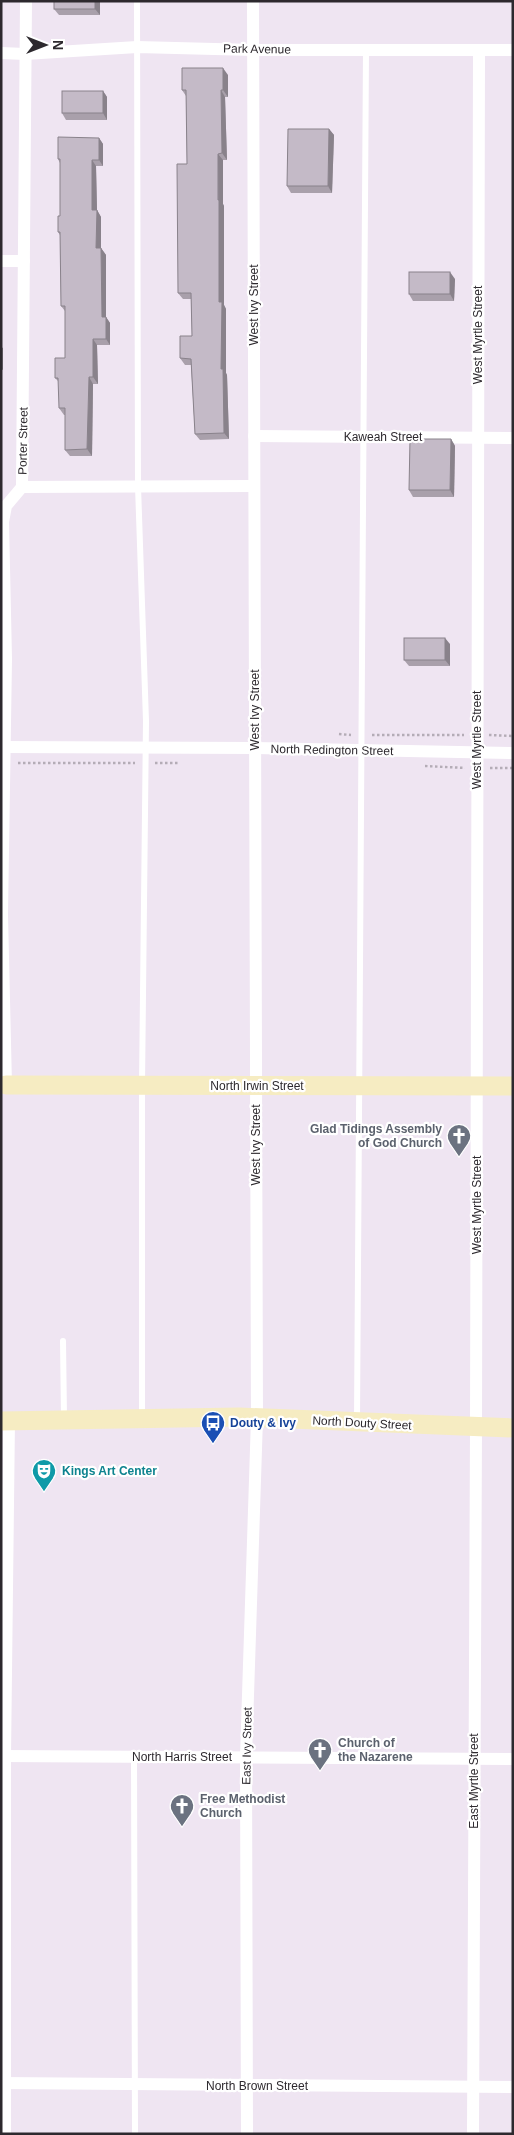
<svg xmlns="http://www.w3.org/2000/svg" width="514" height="2135" viewBox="0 0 514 2135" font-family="Arial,sans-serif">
<rect width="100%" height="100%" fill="#efe5f2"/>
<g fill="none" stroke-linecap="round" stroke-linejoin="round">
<!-- path -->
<g stroke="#b4acb6" stroke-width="2.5" stroke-dasharray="2.5 2.5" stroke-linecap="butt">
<path d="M339,734L351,735"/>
<path d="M372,735H464"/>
<path d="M489,735L513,736"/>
<path d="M18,763H135"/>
<path d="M155,763H180"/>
<path d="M425,766L465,768"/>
<path d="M490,768H513"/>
</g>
<!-- lane -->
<g stroke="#fff" stroke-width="6">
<path d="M137,1L138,486L146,721L142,1085V1417"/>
<path d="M63,1341L64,1418"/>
<path d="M357,1421L366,50"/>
<path d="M134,1757L135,2134"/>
</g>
<!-- street -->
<g stroke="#fff" stroke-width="12">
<path d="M1,53L25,54L137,47L253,50H513"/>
<path d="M1,261H24"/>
<path d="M254,436L513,438"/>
<path d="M22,487L254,486"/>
<path d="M1,747L255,748L513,753"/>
<path d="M1,1085H6L2,915L6,659L3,522L6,506L22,487L26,1"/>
<path d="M1,1756L513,1759"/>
<path d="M1,2083L513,2087"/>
<path d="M5,2134V1756L9,1420"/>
<path d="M247,2134L246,1757L257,1418L253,1"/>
<path d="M473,2134L476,1428L479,52"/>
</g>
<!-- secondary -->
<g stroke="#f6ecc2" stroke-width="19">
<path d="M6,1085L513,1086"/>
<path d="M1,1421L239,1417L513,1428"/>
</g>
</g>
<!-- wall -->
<g fill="#a9a0ab">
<path d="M54,1H100V15H59L54,9Z"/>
<path d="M228,75V97H225L227,160H223V204L224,206V305L226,309V373L227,375L229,439L200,440L195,434L191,365H185L180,358L192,336L191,299H183L178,293L187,164L186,96L182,90Z"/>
<path d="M103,91L107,97V120H66L62,113Z"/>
<path d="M329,129L334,135L332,193H291L287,186Z"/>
<path d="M99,138L103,144V166H96L97,210L101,217V248L106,255V317L110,323V345H97L98,384H93L92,456H70L65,450V415H64L59,408V382L55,378L65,358V311L61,306L60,235L58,232L60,216V163L58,159Z"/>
<path d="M455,279L454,301H413L409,294Z"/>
<path d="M451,439L455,446L454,497H413L409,490Z"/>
<path d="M450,644V666H409L404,660Z"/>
</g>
<!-- shaded-wall -->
<g fill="#89828b">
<path d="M95,1H100V15L95,9Z"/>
<path d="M223,68L228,75V97L223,90Z"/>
<path d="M221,90L225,97L227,160L222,153Z"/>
<path d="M103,91L107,97V120L103,113Z"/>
<path d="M329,129L334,135L332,193L328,186Z"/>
<path d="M99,138L103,144V166L99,160Z"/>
<path d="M218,154L223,160V204L224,206V305L226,309V373L227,375L229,439L224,433L221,369L219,302Z"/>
<path d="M92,160L96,166L97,210L101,217V255L96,248L92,210Z"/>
<path d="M101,248L106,255V317L110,323V345L106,339L102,317Z"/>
<path d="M450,272L455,279L454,301L450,294Z"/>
<path d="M93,339L97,345L98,384L93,377Z"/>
<path d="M1,347L3,348V370L1,369Z"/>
<path d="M89,377L93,384L92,456L87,449Z"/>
<path d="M451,439L455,446L454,497L450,490Z"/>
<path d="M445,638L450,644V666L445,660Z"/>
</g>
<!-- building -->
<g fill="#c4bac7" stroke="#89828b">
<rect x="54" y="1" width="41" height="8"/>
<path d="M182,68H223V90H221L222,153L218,154V200H219V302H222L221,369H223L224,433L195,434L191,359L180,358V336H192L191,293H178L177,164H187L186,90H182Z"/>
<rect x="62" y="91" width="41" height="22"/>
<path d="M288,129H329L328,186H287Z"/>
<path d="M58,137L99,138V160H92V210H97L96,248H101L102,317H106V339H93V377H89L87,449L65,450V408H59L58,378H55V358H65V306H61L60,232H58V216H60V159H58Z"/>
<rect x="409" y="272" width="41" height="22"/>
<path d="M410,439H451L450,490H409Z"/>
<rect x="404" y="638" width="41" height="22"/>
</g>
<!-- icons -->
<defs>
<g id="church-pin" transform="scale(1.25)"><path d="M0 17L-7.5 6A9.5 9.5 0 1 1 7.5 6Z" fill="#6b7280" stroke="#fff"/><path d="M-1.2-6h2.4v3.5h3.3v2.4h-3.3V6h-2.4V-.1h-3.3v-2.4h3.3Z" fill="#fff"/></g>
<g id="bus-pin" transform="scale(1.25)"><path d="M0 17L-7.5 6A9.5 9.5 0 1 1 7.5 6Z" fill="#1a4fb4" stroke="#fff"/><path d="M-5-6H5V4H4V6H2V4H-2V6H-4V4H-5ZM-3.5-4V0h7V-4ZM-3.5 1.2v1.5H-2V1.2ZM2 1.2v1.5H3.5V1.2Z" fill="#fff"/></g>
<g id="theatre-pin" transform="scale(1.25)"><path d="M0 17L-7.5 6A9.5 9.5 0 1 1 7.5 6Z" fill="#0f9aa8" stroke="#fff"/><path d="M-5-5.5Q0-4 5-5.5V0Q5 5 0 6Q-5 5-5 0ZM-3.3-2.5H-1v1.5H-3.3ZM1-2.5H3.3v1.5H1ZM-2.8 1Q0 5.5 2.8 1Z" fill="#fff"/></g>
</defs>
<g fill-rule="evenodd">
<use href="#church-pin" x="459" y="1136"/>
<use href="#bus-pin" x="213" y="1423"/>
<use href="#theatre-pin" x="44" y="1471"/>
<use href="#church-pin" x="320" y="1750"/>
<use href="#church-pin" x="182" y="1806"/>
</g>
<g text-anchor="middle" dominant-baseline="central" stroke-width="4.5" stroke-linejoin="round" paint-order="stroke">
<!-- street labels -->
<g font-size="12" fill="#2d292e" stroke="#fff">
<text transform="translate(257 49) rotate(1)">Park Avenue</text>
<text transform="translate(254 305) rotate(-90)">West Ivy Street</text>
<text transform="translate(478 335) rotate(-90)">West Myrtle Street</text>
<text x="383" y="437">Kaweah Street</text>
<text transform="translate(23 441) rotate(-89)">Porter Street</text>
<text transform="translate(255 710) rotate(-90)">West Ivy Street</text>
<text transform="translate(477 740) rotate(-90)">West Myrtle Street</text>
<text transform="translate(332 750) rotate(1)">North Redington Street</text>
<text x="257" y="1086">North Irwin Street</text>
<text transform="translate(256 1145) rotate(-90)">West Ivy Street</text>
<text transform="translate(477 1205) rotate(-90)">West Myrtle Street</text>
<text transform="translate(362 1423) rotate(3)">North Douty Street</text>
<text transform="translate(247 1746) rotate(-89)">East Ivy Street</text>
<text x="182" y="1757">North Harris Street</text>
<text transform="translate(474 1781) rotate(-90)">East Myrtle Street</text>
<text x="257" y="2086">North Brown Street</text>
</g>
<!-- worship labels -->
<g font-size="12" font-weight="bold" fill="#5b616d" stroke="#fff" text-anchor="start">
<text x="442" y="1129" text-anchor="end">Glad Tidings Assembly<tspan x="442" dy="14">of God Church</tspan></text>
<text x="338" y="1743">Church of<tspan x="338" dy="14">the Nazarene</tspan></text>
<text x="200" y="1799">Free Methodist<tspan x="200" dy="14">Church</tspan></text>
</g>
<!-- transit labels -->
<g font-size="12" font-weight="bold" fill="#164399" stroke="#fff" text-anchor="start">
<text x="230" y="1423">Douty &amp; Ivy</text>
</g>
<!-- culture labels -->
<g font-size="12" font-weight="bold" fill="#0d838f" stroke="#fff" text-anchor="start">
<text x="62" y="1471">Kings Art Center</text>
</g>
</g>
<!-- border -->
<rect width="514" height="2135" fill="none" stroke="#2d292e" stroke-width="5"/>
<!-- north arrow -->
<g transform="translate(45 45) rotate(90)" stroke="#ffffff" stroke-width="4" paint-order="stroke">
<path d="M0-4L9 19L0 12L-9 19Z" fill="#2d292e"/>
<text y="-8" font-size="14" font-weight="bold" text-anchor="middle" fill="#2d292e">N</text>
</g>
</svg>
